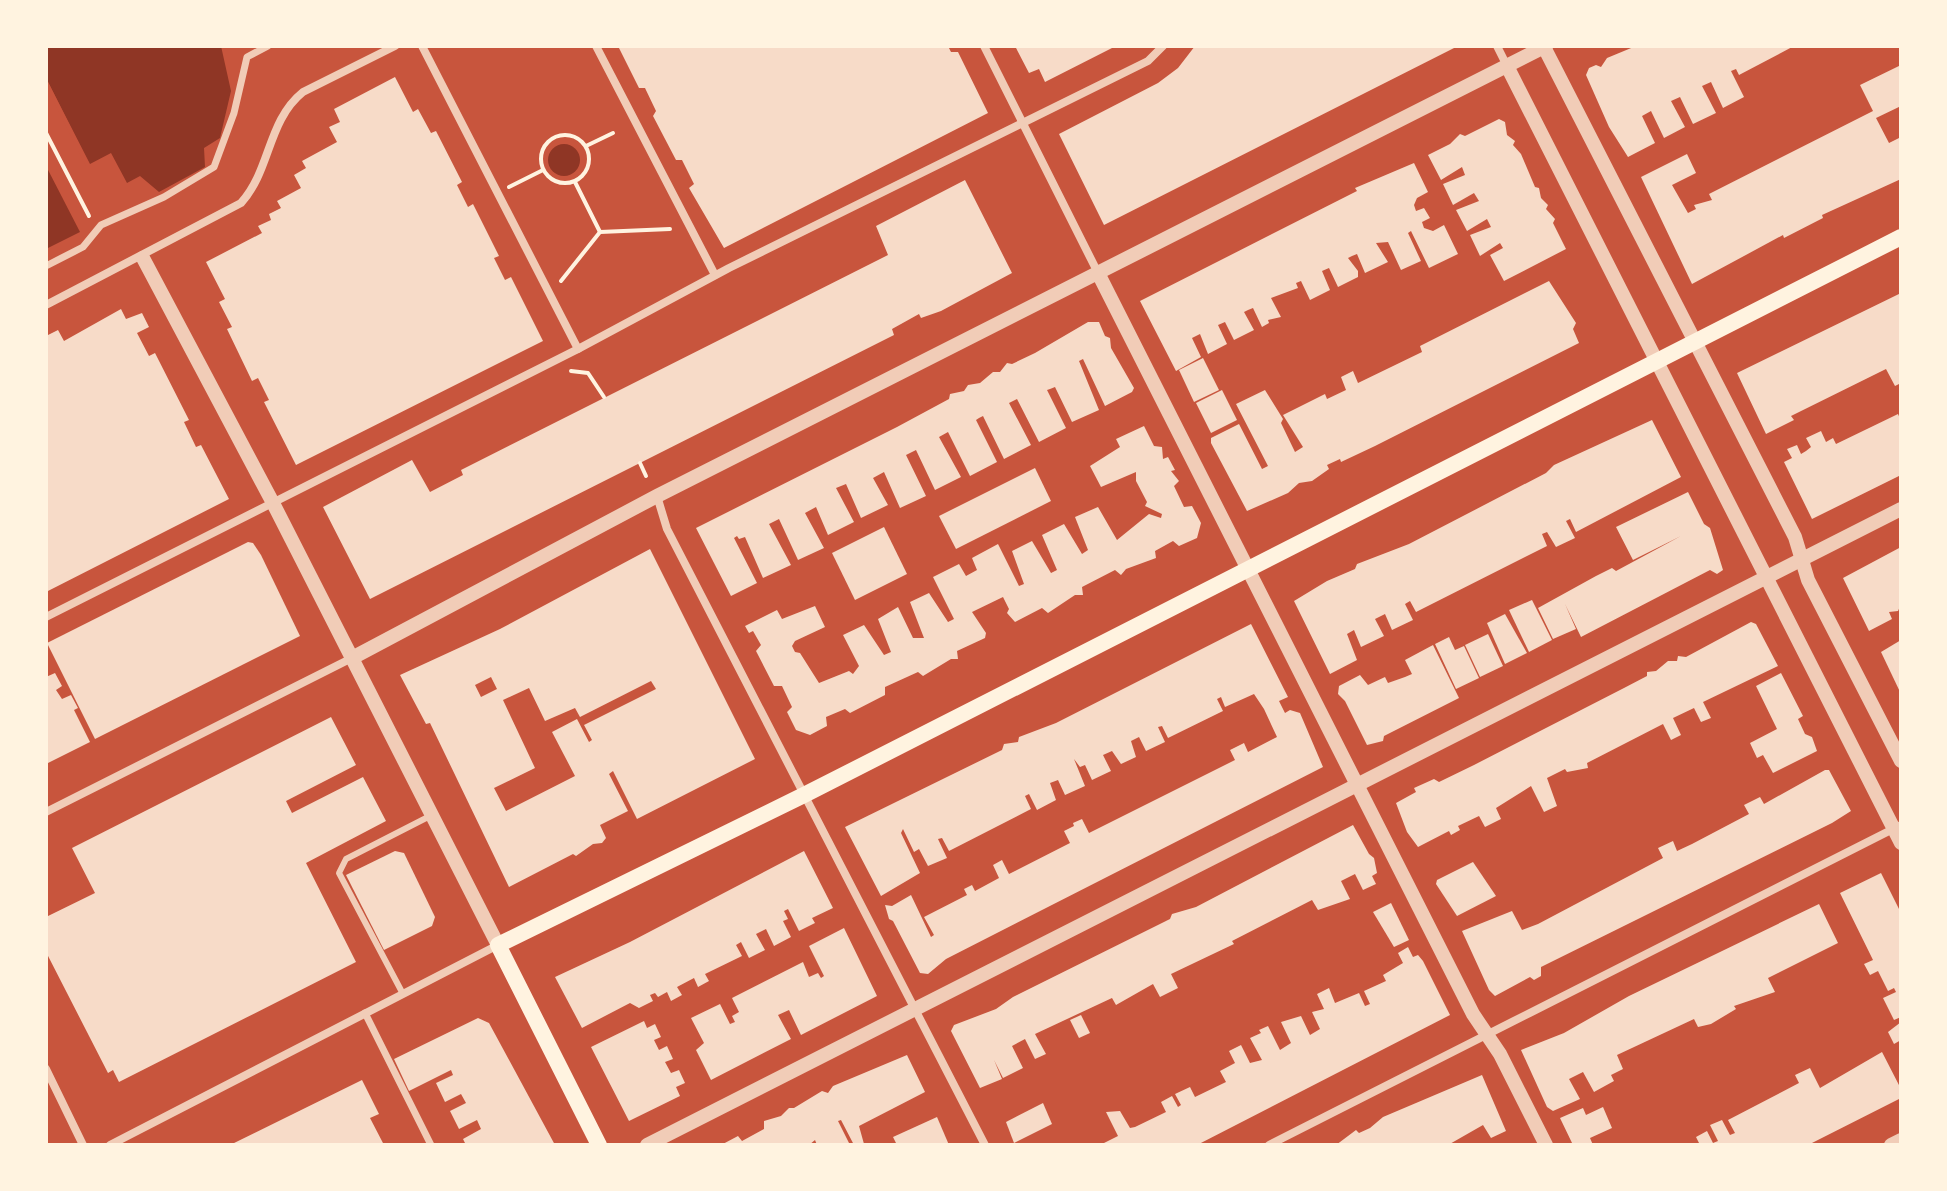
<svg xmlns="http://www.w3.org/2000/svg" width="1947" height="1191" viewBox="0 0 1947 1191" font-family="Merriweather,serif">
<rect width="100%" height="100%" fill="#c8553d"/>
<!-- water -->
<g fill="#8f3625">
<path d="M46,46H221L231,91L220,138L204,148L205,167L159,192L140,176L127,183L111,153L90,164L46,78Z"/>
<circle cx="564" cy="160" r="16"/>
<path d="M46,166L80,232L46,249Z"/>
</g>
<!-- pier -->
<path fill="#c8553d" d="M46,78L89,164L86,166L46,87Z"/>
<!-- building -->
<g fill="#f7dbc8" fill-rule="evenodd">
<path d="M618,46H948L951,52H958L988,113L724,248L689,188L694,184L682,160H676L653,116L656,111L645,88H639Z"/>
<path d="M1015,46H1111L1112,48L1045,82L1039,69L1029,73Z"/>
<path d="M1195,46H1458L1104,225L1059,134L1158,83L1178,68Z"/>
<path d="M1636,46H1794L1739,75L1736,69L1731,71L1744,97L1723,108L1711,82L1702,86L1716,113L1693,124L1680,97L1671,101L1685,127L1664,138L1651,111L1642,116L1655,143L1628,157L1609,127L1586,75L1589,68L1596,65L1601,67L1607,58Z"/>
<path d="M1901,65V106L1876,118L1889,143L1901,137V179L1822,215L1823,218L1784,238L1783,235L1692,284L1641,177L1687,154L1696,173L1672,185L1688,213L1696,209L1694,205L1712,200L1709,194L1873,111L1860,85Z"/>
<path d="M395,77L413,112L418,109L431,133L436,131L462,182L457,185L468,207L473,204L499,256L494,258L505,280L511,277L543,341L296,465L264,402L269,400L258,378L252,381L227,329L232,327L219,302L225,299L206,262L262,233L258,226L271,220L269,214L281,208L277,201L301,188L294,175L306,168L302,161L337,142L329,127L340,122L334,109Z"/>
<path d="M1499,119L1505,122L1507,135L1515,141L1513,145L1521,154L1535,187L1539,188L1541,198L1548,205L1546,209L1555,219L1553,223L1566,249L1504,281L1490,255L1503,248L1500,243L1480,256L1470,235L1491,227L1487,219L1467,231L1456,210L1479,201L1474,193L1453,205L1443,184L1465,175L1462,167L1441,180L1428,155L1450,144L1460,134L1465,136Z"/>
<path d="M1414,163L1428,192L1417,198L1414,205L1416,211L1424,208L1430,218L1422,222L1424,228L1433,231L1444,225L1458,254L1429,268L1411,231L1408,233L1421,261L1401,270L1388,242L1376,243L1388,262L1365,273L1357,254L1352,256L1348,258L1358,271V277L1338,287L1329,268L1322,271L1330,290L1310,300L1301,281L1296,283L1298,288L1271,298L1281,317L1268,320L1269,323L1262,327L1253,308L1248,310L1244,312L1254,330L1234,340L1225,322L1218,325L1227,344L1208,354L1200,334L1192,338L1201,357L1176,371L1140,301L1357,191L1355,188Z"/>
<path d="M965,180L1012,273L941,311L921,318L919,314L892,329L894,335L370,599L323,507L412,460L430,492L463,475L461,470L888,255L876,226Z"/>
<path d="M1549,281L1576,323L1573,329L1579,343L1375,446L1341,462L1340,459L1327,465L1329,469L1312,481L1299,483L1288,493L1247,511L1211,443V438L1239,424L1262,469L1268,466L1236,404L1265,390L1283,419L1281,423L1295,452L1303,447L1283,415L1325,394L1327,399L1346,390L1341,377L1353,371L1358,383L1422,352L1420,346Z"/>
<path d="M1901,293V383L1895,386L1886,369L1791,416L1794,420L1766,434L1737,373Z"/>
<path d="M121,309L126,319L142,313L149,327L137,333L149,356L155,353L189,420L184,422L196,447L201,445L229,499L46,592V336L58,330L64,341Z"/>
<path d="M1088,322H1099L1105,336L1110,338L1111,348L1134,388L1132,392L1105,406L1083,359L1079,361L1099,410L1072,422L1055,387L1050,389L1047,390L1066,428L1039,442L1017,399L1009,403L1031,445L1004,459L983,416L979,418L976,420L997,462L970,476L948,432L939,437L961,477L935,490L916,450L906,455L926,496L900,508L884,472L873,478L888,505L861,518L846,484L836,488L854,522L828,535L816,507L805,513L824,548L798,560L779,519L769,524L791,565L763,578L745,537L739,539L737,536L734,538L757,583L731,596L696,528L897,427L949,399L950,394L964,391L968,385L980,383L993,372H1000L1007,363L1012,364L1035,353Z"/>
<path d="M1203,358L1219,390L1194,402L1179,370Z"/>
<path d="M1222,390L1237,420L1211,433L1196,403Z"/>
<path d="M1898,414L1901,421V475L1812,519L1784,462L1792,458L1787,449L1797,445L1801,454L1806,451L1811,447L1806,438L1821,431L1826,442L1833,438L1836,444Z"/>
<path d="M1652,420L1681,477L1576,532L1570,519L1566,521L1575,538L1556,547L1547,532L1542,534L1547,546L1416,612L1410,601L1405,604L1413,620L1392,630L1385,614L1375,619L1384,636L1361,647L1354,630L1347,634L1357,660L1330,674L1294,601L1327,581L1355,569L1357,564L1409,544L1546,473L1554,465Z"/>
<path d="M1144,426L1154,446L1162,447L1163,459L1168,457L1175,470L1171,471L1179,481L1174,486L1184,507L1192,506L1201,523L1197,538L1179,546L1173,541L1155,551L1156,558L1126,569L1121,575L1115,570L1082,587L1083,595H1075L1048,613L1042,608L1015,622L1007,613L1009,609L1003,597L972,612L986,633L985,638L957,651L958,659H951L923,676L918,672L885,687V695L850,713L845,709L826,717L827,726L810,735L796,730L787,712L792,707L782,686H774L756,651L761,645L753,631L749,633L745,626L777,610L782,619L815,606L825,627L795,641L792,646L795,652L800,653L819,683L849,671L853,674L859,666L843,635L864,625L884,655L891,652L878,619L898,607L913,638H924L910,602L929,593L948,622L954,619L933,577L959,564L966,576L977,570L972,558L998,544L1019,586L1024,584L1012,551L1032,541L1051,573L1057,570L1042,535L1064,524L1082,554L1088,550L1075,517L1098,507L1117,540L1149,514L1161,518L1162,514L1145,506L1147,502L1136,481V472L1101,487L1090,466L1120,447L1116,439Z"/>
<path d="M1035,468L1051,501L956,549L939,516Z"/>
<path d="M1688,492L1704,524L1710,528L1723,570L1717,574L1710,570L1581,637L1565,604L1576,629L1553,639L1538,608L1596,576L1612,568L1616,571L1681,536L1633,560L1616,527Z"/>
<path d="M884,527L907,574L855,600L832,553Z"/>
<path d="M248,542L253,543L261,555L300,636L95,739L47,643Z"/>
<path d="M1901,547V604L1898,611L1889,612L1892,619L1869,631L1843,578Z"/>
<path d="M650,549L755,759L637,819L613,771L609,774L628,811L600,825L606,838L602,843L593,844L576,856L573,854L509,887L430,723L426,724L400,675L500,629ZM491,677L497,689L481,697L475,685ZM651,681L656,689L584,725L592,740L589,742L577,719L552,732L575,776L506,811L494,788L535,768L503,700L529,688L545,721L575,708L580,717Z"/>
<path d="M1532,600L1552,640L1529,652L1509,610Z"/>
<path d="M1505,614L1527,653L1505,664L1487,623Z"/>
<path d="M1751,622L1756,624L1778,666L1703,702L1711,718L1701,722L1694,708L1673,718L1681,735L1671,740L1663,724L1587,763L1588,768L1567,772L1565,769L1547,778L1557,806L1544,812L1531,786L1496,808L1501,819L1485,827L1479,816L1458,826L1460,830L1451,835L1449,831L1418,847L1407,832L1396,803L1416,792L1414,788L1434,779L1439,782L1474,765L1624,688L1647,676V672L1656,671L1668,661H1677L1678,656L1686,657Z"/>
<path d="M1251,624L1288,697L1279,701L1285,713L1290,710L1300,713L1323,767L946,959L928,974L920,973L893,921L889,919L885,905L892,906L911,895L931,937L934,935L924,917L967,895L964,889L972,885L975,891L999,878L993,865L1002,860L1009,874L1070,843L1064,831L1074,826L1073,823L1082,819L1089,833L1235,760L1230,750L1244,743L1248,752L1277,737L1264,709L1254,694L1225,707L1221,697L1217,699L1223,711L1168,738L1162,726L1158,727L1165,742L1146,751L1139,737L1131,741L1136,757L1121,764L1112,751L1103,755L1111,771L1092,780L1085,765L1080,767L1074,759L1085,786L1065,795L1058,780L1050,783L1056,800L1037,810L1029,794L1025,796L1031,809L949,851L942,838L938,839L947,858L928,866L919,849L914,852L903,829L901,833L920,873L881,896L845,827L1002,750L1004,744L1018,742L1019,737L1056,723Z"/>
<path d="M1488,634L1503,666L1480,677L1465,645Z"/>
<path d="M1449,637L1455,650L1464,646L1479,678L1456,689L1435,644Z"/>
<path d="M1901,640V694L1881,652Z"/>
<path d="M1433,645L1459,698L1384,736L1383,741L1367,745L1345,701L1338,694L1339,686L1360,675L1368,685L1385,677L1388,683L1405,677L1412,674L1405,660Z"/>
<path d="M55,673L62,686L56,690L62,699L71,695L78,708L74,710L90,742L46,764V677Z"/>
<path d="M1781,673L1803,716L1798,719L1805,734L1812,737L1817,751L1773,773L1763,755L1757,758L1750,743L1777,729L1756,686Z"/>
<path d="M331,717L356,765L286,801L292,813L363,777L386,821L306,863L356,962L119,1082L113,1070L108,1073L46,952V917L95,893L72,848Z"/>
<path d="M1825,770H1829L1851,811L1832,823L1541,967V976L1534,980L1530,977L1495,996L1489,990L1462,931L1512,911L1522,930L1538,924L1663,858L1658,848L1673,841L1677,851L1692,844L1749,814L1744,805L1760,797L1764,804Z"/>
<path d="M1353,825L1369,854L1374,858L1377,873L1372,876L1376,884L1363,890L1355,874L1341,881L1350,899L1318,910L1312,900L1232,941L1234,944L1171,974L1178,988L1160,997L1153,984L1116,1005L1112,998L1035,1034L1046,1054L1035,1059L1025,1039L1012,1046L1023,1068L1003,1078L994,1060L1002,1079L980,1088L951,1031L954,1025L996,1009L1013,997L1170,919L1172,914L1196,907Z"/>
<path d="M395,851L404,853L435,917L432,926L384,950L346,875Z"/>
<path d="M804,851L833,908L812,918L815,923L799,931L788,909L784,911L788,919L783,921L791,937L774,946L766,929L756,934L765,950L749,958L741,942L736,945L742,956L705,974L709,981L698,987L694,978L677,987L682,995L671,1001L667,992L658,997L655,993L650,995L653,1001L639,1008L630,1003L582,1028L555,977L630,942Z"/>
<path d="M1473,862L1496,896L1457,916L1436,884L1437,880Z"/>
<path d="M1881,873L1901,913V1017L1894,1020L1883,998L1896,992L1894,988L1888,991L1878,971L1870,975L1864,964L1873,960L1840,893Z"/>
<path d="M1391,903L1409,940L1394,947L1373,912Z"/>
<path d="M1819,904L1838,943L1768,978L1775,992L1734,1006L1736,1009L1711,1024L1698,1027L1694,1019L1617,1055L1623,1069L1611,1075L1614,1081L1594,1092L1583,1072L1569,1079L1580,1099L1553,1111L1547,1107L1521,1050L1564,1033L1629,996Z"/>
<path d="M844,928L877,996L801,1035L789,1010L778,1015L791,1039L711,1080L696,1050L704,1043L691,1018L720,1004L730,1024L735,1022L732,1016L739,1012L732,998L803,962L809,977L818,973L821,978L824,976L809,946Z"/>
<path d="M1408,947L1413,957L1418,955L1423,961L1450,1015L1197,1145H1100L1118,1136L1106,1112L1120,1111L1130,1128L1135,1127L1166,1112L1161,1102L1172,1096L1178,1107L1181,1105L1175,1094L1190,1087L1195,1097L1226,1082L1220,1071L1235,1063L1229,1051L1241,1045L1250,1063L1262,1060L1250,1038L1261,1033L1259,1030L1268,1026L1280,1050L1291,1043L1281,1022L1301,1016L1310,1035L1320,1029L1312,1012L1324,1009L1317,994L1329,988L1335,1003L1359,993L1365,1006L1370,1004L1364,991L1386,981L1383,975L1403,963L1398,953Z"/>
<path d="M1081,1015L1090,1033L1079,1038L1070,1020Z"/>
<path d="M478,1018L489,1023L555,1145H466L463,1139L481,1129L477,1120L459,1129L450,1111L466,1103L461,1094L445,1102L436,1083L453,1075L451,1070L409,1091L394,1059Z"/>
<path d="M644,1021L647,1028L655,1024L661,1037L654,1040L659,1050L667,1046L673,1059L665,1062L671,1073L679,1070L685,1083L676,1087L680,1096L629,1121L591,1047Z"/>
<path d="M1901,1022V1040L1894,1044L1888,1032Z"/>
<path d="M1882,1052L1901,1089V1098L1808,1145H1700L1696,1137L1707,1131L1713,1143L1718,1141L1710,1125L1722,1120L1730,1135L1735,1133L1728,1120L1799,1083L1795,1075L1810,1068L1820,1088Z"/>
<path d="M907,1055L925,1092L859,1126L864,1144L854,1145L841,1120L838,1121L850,1145H817L815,1140L809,1145H721L738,1136L742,1141L764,1129V1121L781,1116L789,1108H794L822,1091L828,1093L833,1086Z"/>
<path d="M1482,1075L1506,1131L1491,1138L1483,1125L1448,1145H1336L1356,1130L1359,1133L1370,1128L1383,1117Z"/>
<path d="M362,1080L379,1114L370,1118L384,1145H230Z"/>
<path d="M1043,1103L1052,1124L1014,1143L1006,1122Z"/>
<path d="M1603,1107L1612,1128L1590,1138L1593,1145H1573L1560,1118L1583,1108L1586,1115Z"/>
<path d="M937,1117L949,1145H897L893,1137Z"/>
</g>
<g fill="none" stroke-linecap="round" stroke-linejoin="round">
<!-- path -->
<g stroke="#fff3e0" stroke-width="4">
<path d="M46,133L89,216"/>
<circle cx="565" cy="159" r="24"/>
<path d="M586,146L613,133"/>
<path d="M575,182L600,232"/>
<path d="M509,187L543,170"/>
<path d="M561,281L600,232L670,229"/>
<path d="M571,371L588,373L604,397"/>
<path d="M640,463L646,476"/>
</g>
<!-- service -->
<path stroke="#f1ccb7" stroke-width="6" d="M403,994L339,873L346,859L432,815"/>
<!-- pedestrian -->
<g stroke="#f1ccb7" stroke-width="7">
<path d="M46,266L83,247L101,225L164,197L214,167L234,113L247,57L268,46"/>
<path d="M365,1013L431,1145"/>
</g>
<!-- minor -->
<g stroke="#f1ccb7" stroke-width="8">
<path d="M422,46L578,349"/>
<path d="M596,46L715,275"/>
<path d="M984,46L1098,273"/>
<path d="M1497,46L1507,66"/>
<path d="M46,305L241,203C271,170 267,121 303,92L395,46"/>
<path d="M657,496L667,529L985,1145"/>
<path d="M46,617L578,349L729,268L1148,61L1163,46"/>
<path d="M46,812L352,658"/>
<path d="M46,1069L83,1145"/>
<path d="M110,1145L498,945"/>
<path d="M1269,1145L1901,825"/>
</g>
<!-- tertiary -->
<g stroke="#f1ccb7" stroke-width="14">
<path d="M1544,47L1795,537L1808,580L1901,761"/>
<path d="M1507,66L1901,843"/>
<path d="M143,258L273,503L498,945"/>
<path d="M1098,273L1473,1014L1500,1054L1546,1145"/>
<path d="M352,658L657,496L1546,46"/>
<path d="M647,1145L1901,509"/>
<path d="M1891,1145L1901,1140"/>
</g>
<!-- secondary -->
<path stroke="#fff3e0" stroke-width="16" d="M599,1145L498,945L804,795L1901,237"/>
</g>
<!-- border -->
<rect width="1947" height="1191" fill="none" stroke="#fff3e0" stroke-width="96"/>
</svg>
